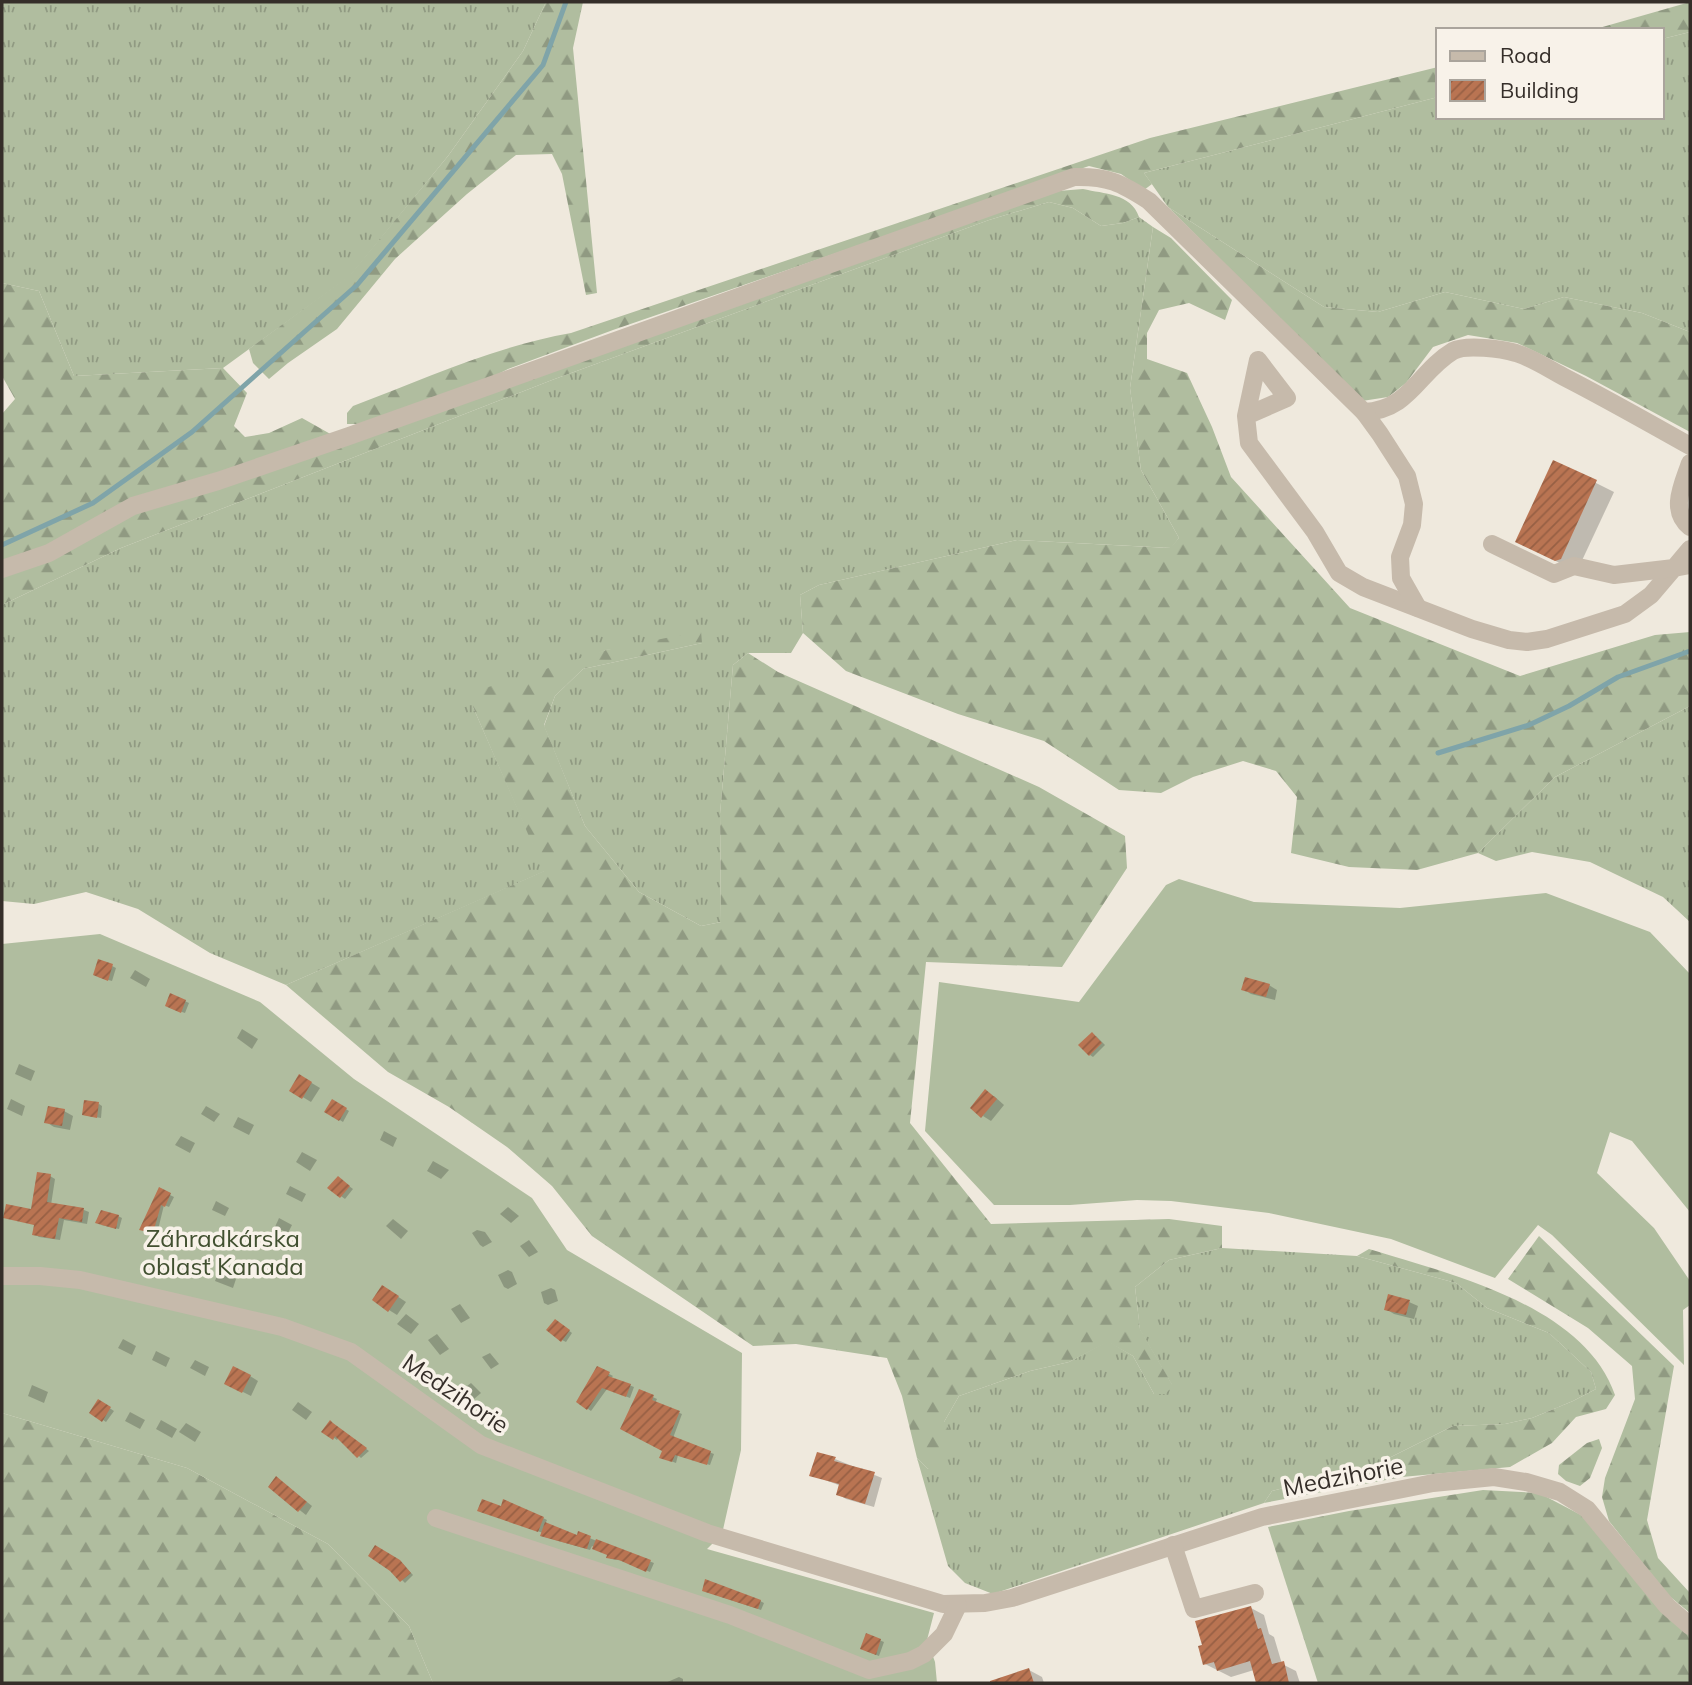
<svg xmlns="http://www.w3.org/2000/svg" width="1692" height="1685" viewBox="0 0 1692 1685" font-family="Mulish,sans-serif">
<defs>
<pattern id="grass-tufts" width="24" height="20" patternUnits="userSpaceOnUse" patternTransform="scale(1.75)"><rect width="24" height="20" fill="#b0bd9f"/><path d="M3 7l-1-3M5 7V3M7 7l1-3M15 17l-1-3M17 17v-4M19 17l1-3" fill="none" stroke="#909a82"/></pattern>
<pattern id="forest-firs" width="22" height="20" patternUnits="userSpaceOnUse" patternTransform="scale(1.75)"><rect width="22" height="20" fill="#b0bd9f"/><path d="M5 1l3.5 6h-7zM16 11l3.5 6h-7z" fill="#909a82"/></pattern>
<pattern id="building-hatch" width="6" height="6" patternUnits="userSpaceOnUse" patternTransform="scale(1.75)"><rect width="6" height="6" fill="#b97452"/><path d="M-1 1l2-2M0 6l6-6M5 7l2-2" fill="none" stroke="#976044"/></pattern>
</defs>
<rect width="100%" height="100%" fill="#efe9dd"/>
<!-- grass -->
<g fill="url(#grass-tufts)">
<path d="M2,2H546L523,51L448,156L350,276L223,368L74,376L39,291L2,283Z"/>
<path d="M1690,32V332L1642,313L1564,297L1524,309L1445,292L1378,312L1324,307L1168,207L1144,173L1438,97V117H1662V39Z"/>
<path d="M1049,202L1073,208L1101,226L1123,223L1139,217L1153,227L1130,388L1141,470L1179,538L1171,548L1017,540L819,585L800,595L803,633L791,653H748L733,665L720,814L721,922L701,926L639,892L585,826L544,726L555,696L583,669L702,643L606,650L473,707L545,871L286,985L210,953L138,909L86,892L34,904L2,901V605L121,548L552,380L989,220Z"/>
<path d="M1690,706V922L1663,897L1590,862L1532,852L1496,861L1478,853L1555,777Z"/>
<path d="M1222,1248L1357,1256L1456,1283L1487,1308L1549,1333L1591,1372L1596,1389L1573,1401L1532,1418L1505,1424L1453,1426L1379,1463L1272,1491L1264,1503L993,1594L965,1583L948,1566L917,1458L928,1469L944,1422L959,1396L1030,1371L1069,1362L1108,1341L1133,1356L1154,1394L1172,1385L1140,1330L1135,1287L1169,1260Z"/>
</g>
<!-- forest -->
<g fill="url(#forest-firs)">
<path d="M546,2H583L573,48L597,293L586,295L562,174L552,154L516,155L467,194L395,259L337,329L288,363L269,379L253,363L249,349L350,275L448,156L523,51Z"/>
<path d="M1690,2V32L1662,39V30H1592Z"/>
<path d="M1438,67V97L1144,173L1152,184L1144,190L1121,174L1089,166L613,330L508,369L473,387L364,424H347V413L353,406C424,379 496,346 571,333L1150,138Z"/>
<path d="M1083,189C1104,194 1131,193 1139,217L1123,223L1101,226L1073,208L1049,202L989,220L552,380L121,548L2,605V577L141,510L1046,192Z"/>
<path d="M1168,207L1324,307L1378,312L1445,292L1524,309L1564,297L1642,313L1690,332V432L1586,376L1517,343L1468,335L1433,347L1406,383L1388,397L1362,401Z"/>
<path d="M1153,227L1171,238L1232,300L1225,320L1189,303L1159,310L1147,333V359L1187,373L1212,427L1231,477L1350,608L1520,676L1655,635L1690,632V706L1555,777L1478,853L1417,870L1349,867L1291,853L1297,797L1276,771L1243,761L1193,777L1161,793L1119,790L1044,741L958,714L846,671L803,633L800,595L819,585L1017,540L1170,548L1179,538L1141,470L1130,388Z"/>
<path d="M2,283L39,291L74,376L223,368L247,393L234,426L245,437L269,433L302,418L334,436L48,547L2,562V414L15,399L2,376Z"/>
<path d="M701,631L702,643L583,669L555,696L544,725L585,826L639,892L701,926L721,922L720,814L733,665L748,653L778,672L1039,787L1125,836L1127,868L1062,967L926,962L910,1123L991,1224L1169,1219L1222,1226V1248L1169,1260L1135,1287L1140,1329L1173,1386L1165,1394H1154L1133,1356L1108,1342L1069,1362L1030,1371L959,1396L944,1422L953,1435L946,1456L928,1469L917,1458L902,1396L887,1358L796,1344L753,1346L592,1236L552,1186L507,1147L449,1107L388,1072L286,985L544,871L473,707L482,689L606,650Z"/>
<path d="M1539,1236L1674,1366L1647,1520L1658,1558L1690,1593V1613L1668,1595L1609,1521L1602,1497L1605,1478L1635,1399L1632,1366L1588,1328L1508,1279Z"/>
<path d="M1369,1249C1450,1274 1584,1305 1615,1395L1606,1409L1576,1417L1552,1443L1510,1467L1402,1477L1264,1503L1272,1491L1379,1463L1453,1426L1505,1424L1532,1418L1573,1401L1596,1389L1591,1372L1549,1333L1487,1308L1456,1283L1357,1256Z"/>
<path d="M2,1413L187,1468L328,1544L409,1626L433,1683H2Z"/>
<path d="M1599,1439L1602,1448L1590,1478L1580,1486L1566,1481L1558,1474L1559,1465L1587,1443Z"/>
<path d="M1483,1490L1539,1493L1581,1515L1690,1634V1683H1318L1268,1527L1349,1511Z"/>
</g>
<!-- garden -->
<g fill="#b0bd9f">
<path d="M1179,879L1254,902L1400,908L1546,893L1650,932L1690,974V1212L1632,1141L1610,1132L1597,1173L1654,1228L1690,1281V1305L1683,1310L1684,1365L1552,1235L1538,1225L1495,1278L1391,1239L1269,1213L1171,1201L1137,1200L1070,1205H994L925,1131L939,982L1079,1002L1166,885Z"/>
<path d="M100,934L260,1002L354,1079L532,1198L567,1250L742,1353L741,1450L722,1534L707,1549L934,1613L927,1640L935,1662L937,1683H433L409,1626L328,1544L187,1468L2,1413V944Z"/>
</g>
<!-- shadow -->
<g fill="#0003">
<path d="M1554,462L1614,492L1578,569L1574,570L1517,542Z"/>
<path d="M112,966L116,968L112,981L98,977Z"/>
<path d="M135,970L150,979L146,987L130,978Z"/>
<path d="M1269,985L1277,990L1275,1000L1251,994L1243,989Z"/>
<path d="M171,995L189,1003L185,1013L170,1008Z"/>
<path d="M242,1029L258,1039L252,1049L237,1038Z"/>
<path d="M1096,1036L1105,1045L1093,1057L1090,1055Z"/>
<path d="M19,1064L35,1071L31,1081L15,1074Z"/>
<path d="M300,1076L320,1088L311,1102L291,1090Z"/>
<path d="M994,1096L1004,1105L991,1121L983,1116Z"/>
<path d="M11,1099L25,1106L22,1116L7,1109Z"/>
<path d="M333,1101L349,1111L343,1122L326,1111Z"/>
<path d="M99,1104L102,1106L101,1118L84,1115Z"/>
<path d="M206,1106L220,1114L214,1122L201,1114Z"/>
<path d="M64,1111L73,1116L70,1130L54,1127L46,1122Z"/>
<path d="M238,1117L254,1125L249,1135L233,1127Z"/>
<path d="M384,1131L397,1138L393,1147L380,1140Z"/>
<path d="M181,1136L195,1143L190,1153L175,1145Z"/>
<path d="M302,1152L317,1160L310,1171L296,1162Z"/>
<path d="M433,1161L449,1170L441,1179L427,1171Z"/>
<path d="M50,1176L55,1179L51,1205L84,1210L89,1212L87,1224L64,1220L60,1240L39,1237L34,1234L36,1225L5,1217L33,1212Z"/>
<path d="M341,1180L353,1189L345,1199L330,1188Z"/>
<path d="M290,1186L306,1194L302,1202L286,1194Z"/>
<path d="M160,1190L174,1197L169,1207L164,1205L157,1234L144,1231Z"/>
<path d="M216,1201L229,1208L225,1216L212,1210Z"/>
<path d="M508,1207L519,1216L511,1223L500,1214Z"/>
<path d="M118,1216L122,1218L119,1229L101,1225Z"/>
<path d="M279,1218L292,1225L288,1233L275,1227Z"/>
<path d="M393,1219L408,1231L401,1239L386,1226Z"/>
<path d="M477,1230L485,1232L492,1242L483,1247L480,1245L472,1233Z"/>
<path d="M529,1240L538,1252L529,1257L520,1246Z"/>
<path d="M508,1270L512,1272L517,1284L508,1289L504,1287L498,1275Z"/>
<path d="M218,1273L236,1279L233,1288L215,1281Z"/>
<path d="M551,1288L555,1290L558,1301L548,1305L544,1303L541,1292Z"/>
<path d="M391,1292L406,1302L397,1315L389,1310Z"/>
<path d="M1409,1302L1418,1306L1414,1319L1394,1314L1386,1309Z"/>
<path d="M460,1304L470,1318L461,1323L451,1309Z"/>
<path d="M406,1314L419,1324L411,1334L397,1324Z"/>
<path d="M559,1323L572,1333L566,1342L562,1340Z"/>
<path d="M437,1334L449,1349L440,1355L428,1340Z"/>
<path d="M123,1339L136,1346L132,1355L118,1348Z"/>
<path d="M156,1351L170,1358L166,1367L152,1360Z"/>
<path d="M490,1353L499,1364L491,1369L482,1357Z"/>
<path d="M195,1360L209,1367L205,1376L190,1368Z"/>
<path d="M598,1368L613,1376L611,1378L634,1387L630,1398L607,1389L591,1411L578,1402Z"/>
<path d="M250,1376L258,1381L251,1396L235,1388Z"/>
<path d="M471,1383L481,1393L474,1399L463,1389Z"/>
<path d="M32,1385L48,1392L44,1403L28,1396Z"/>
<path d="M640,1391L657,1399L655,1403L682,1414L673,1438L714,1454L710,1465L678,1455L676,1463L665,1459L664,1450Z"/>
<path d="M99,1401L114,1411L106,1422L91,1412Z"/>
<path d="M298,1402L312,1412L306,1420L292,1410Z"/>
<path d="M130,1412L145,1420L140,1429L125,1421Z"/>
<path d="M161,1420L177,1429L172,1438L156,1429Z"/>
<path d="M186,1423L201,1432L195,1442L179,1432Z"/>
<path d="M334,1425L369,1451L361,1458L339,1437L337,1440L324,1431Z"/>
<path d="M835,1459L882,1478L874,1507L846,1499L838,1494L841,1486L812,1475Z"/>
<path d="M277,1478L312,1506L306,1515L270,1487Z"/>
<path d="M483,1512L543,1518L547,1520L545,1524L578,1537L579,1534L654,1563L650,1572L624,1561L611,1559L608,1557L609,1555L592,1546L590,1550L545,1537L543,1533Z"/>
<path d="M403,1564L413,1575L405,1583L391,1569Z"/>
<path d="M707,1592L760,1601L764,1603L761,1610Z"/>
<path d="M1251,1608L1264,1615L1269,1634L1274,1637L1282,1664L1296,1671L1300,1683H1258L1254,1670L1231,1677L1205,1664Z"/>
<path d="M867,1635L884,1642L879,1656L866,1651Z"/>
<path d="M1029,1670L1042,1677L1044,1683H987Z"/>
<path d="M679,1677L683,1679V1683H665Z"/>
</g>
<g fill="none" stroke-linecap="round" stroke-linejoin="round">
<!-- stream -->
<g stroke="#7fa4a9" stroke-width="5">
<path d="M2,545L93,503L192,432L357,285L543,65L566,2"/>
<path d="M1438,753L1529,725L1569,706L1618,677L1690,651"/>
</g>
</g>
<!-- building -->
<g fill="url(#building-hatch)">
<path d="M1553,460L1597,480L1561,559L1555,561L1515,542Z"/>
<path d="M98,959L113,964L108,981L93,975Z"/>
<path d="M1245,977L1270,984L1266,997L1241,990Z"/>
<path d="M170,993L186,1000L181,1013L165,1006Z"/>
<path d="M1092,1032L1102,1043L1089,1056L1078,1045Z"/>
<path d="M299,1074L312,1082L302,1099L289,1091Z"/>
<path d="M985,1089L997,1099L981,1118L970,1108Z"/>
<path d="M332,1099L347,1108L339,1121L324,1112Z"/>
<path d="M84,1100L99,1102L97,1118L82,1115Z"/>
<path d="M48,1106L65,1109L62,1126L44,1123Z"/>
<path d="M37,1172L51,1174L47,1202L84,1208L82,1222L59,1218L55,1239L32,1235L34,1225L3,1218L6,1204L31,1209Z"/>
<path d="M338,1176L350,1186L340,1198L327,1188Z"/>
<path d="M159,1187L171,1193L165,1207L161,1205L153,1233L139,1230Z"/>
<path d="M101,1210L119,1215L116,1229L95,1223Z"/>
<path d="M382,1285L399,1296L388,1312L372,1300Z"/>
<path d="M1388,1294L1410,1300L1406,1315L1384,1310Z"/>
<path d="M555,1319L570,1330L561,1342L546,1330Z"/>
<path d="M233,1366L251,1375L242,1393L224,1384Z"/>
<path d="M597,1366L610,1372L608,1376L631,1384L626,1397L602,1388L587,1410L576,1402Z"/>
<path d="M639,1389L654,1395L652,1400L680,1411L670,1435L711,1451L707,1465L675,1455L672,1462L659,1458L662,1451L620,1429Z"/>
<path d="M98,1399L111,1407L102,1422L89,1413Z"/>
<path d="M330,1420L333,1423L367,1448L357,1458L335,1436L333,1440L321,1432Z"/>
<path d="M817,1452L836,1457L834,1461L875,1472L865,1504L836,1495L839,1484L809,1476Z"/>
<path d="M276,1476L307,1502L298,1512L268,1487Z"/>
<path d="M482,1499L501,1506L503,1499L544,1517L538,1532L477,1511Z"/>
<path d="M545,1522L577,1535L578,1531L591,1536L587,1549L540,1536Z"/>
<path d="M596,1539L651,1560L646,1572L619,1560L606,1558L607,1555L592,1549Z"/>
<path d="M375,1545L400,1560L411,1573L400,1582L390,1571L368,1556Z"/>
<path d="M705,1579L761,1600L758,1609L702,1591Z"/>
<path d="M1251,1606L1258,1629L1261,1628L1272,1664L1284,1661L1289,1683H1256L1250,1661L1217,1671L1214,1662L1203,1665L1198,1646L1202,1645L1195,1621Z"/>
<path d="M866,1633L881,1639L876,1655L860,1649Z"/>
<path d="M1029,1668L1034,1683H990V1681Z"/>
</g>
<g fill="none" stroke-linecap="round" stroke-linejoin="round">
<!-- minor -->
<g stroke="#c6baab" stroke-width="18">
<path d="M1364,412C1410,410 1418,372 1453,351C1466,344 1502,349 1516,353C1532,358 1549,369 1564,377C1607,399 1649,423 1690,446"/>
<path d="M1246,416L1287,398L1258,360L1246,416L1249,443L1315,532L1339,573L1363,587L1472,629L1509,640L1527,642L1547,639L1625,614L1651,595L1674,568L1690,565"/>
<path d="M1690,463C1683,484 1669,510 1690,527"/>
<path d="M1492,544L1554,574L1574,566L1614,575L1674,568L1690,549"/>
<path d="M2,569L49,553L133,506L218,481L349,436L1074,177C1108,176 1121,183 1149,201L1364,412L1380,434L1407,476L1414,504L1412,525L1400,557L1401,578L1418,608"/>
<path d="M2,1276H40L80,1280L282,1327L351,1352L481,1445L707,1533L943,1604L985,1603L1012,1598L1262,1517L1433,1483L1494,1477L1526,1482L1560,1492L1587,1509L1667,1606L1690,1626"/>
<path d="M436,1518L730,1615L869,1670L910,1661L924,1654L944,1634L958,1605"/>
<path d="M1173,1545L1194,1609L1255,1593"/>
</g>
</g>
<g text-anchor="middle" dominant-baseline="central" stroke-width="7" stroke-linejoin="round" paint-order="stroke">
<!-- park labels -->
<g font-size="24" fill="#415030" stroke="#f8f2e9">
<text x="223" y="1238">Záhradkárska<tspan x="223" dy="28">oblasť Kanada</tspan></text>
</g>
<!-- street labels -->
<g font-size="24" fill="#352e29" stroke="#f8f2e9">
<text transform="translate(456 1393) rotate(34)">Medzihorie</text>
<text transform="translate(1343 1476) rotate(-11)">Medzihorie</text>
</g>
</g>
<!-- border -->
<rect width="1692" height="1685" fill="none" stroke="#352e29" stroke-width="7"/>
<!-- legend -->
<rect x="1436" y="28" width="228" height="91" fill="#f8f2e9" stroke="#aaa49c" stroke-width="2"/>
<rect x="1450" y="51" width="35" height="10" fill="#c6baab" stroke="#aaa49c" stroke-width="2"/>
<text x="1500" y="63" font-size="21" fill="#352e29">Road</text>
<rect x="1450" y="80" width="35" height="21" fill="url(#building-hatch)" stroke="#aaa49c" stroke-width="2"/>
<text x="1500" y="98" font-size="21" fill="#352e29">Building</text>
</svg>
